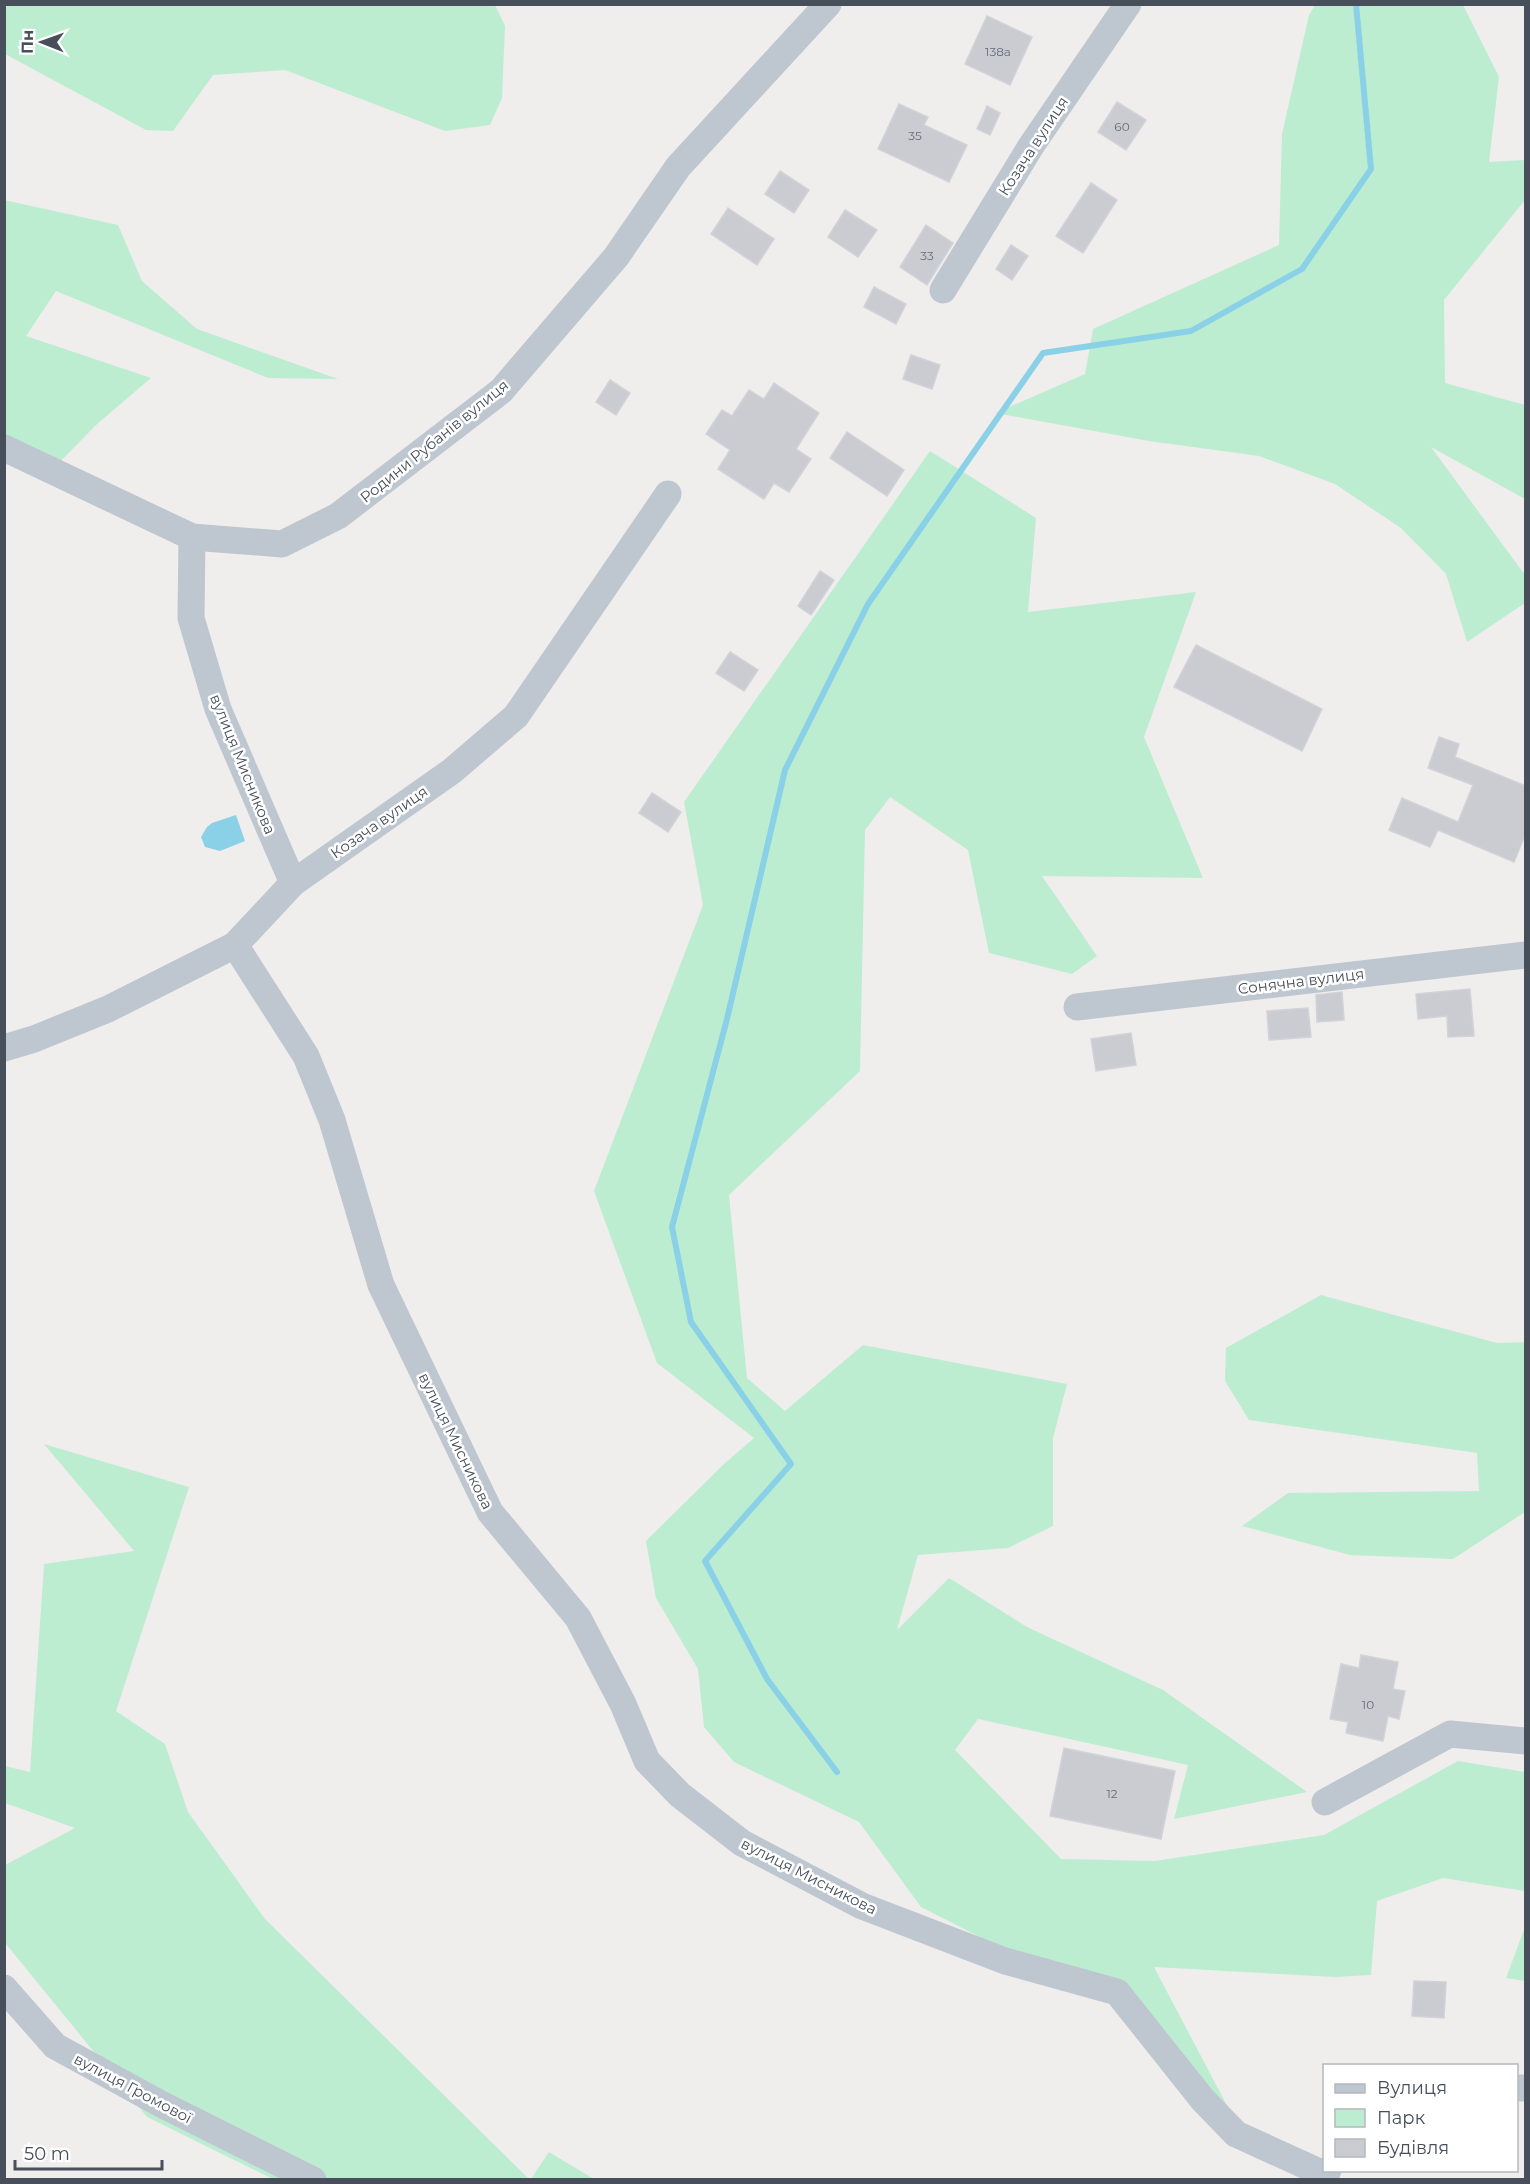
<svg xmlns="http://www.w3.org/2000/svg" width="1530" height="2184" viewBox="0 0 1530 2184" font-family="Montserrat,sans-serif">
<rect width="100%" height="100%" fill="#f0eded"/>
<!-- green -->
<g fill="#bcedd1">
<path d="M4,5H495L505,26L502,98L490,125L445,131L285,70L213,75L173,131L146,130L5,54Z"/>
<path d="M1315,5H1463L1499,77L1489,162L1525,160V200L1444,300L1445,383L1525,405V499L1431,447L1525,575V603L1467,642L1446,574L1401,528L1335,484L1259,456L1149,441L995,413L1085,374L1093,329L1279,245L1282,134L1309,15Z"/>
<path d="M4,200L118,225L142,281L197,329L338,379L268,378L56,291L26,336L151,378L96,425L51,471L5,448Z"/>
<path d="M930,451L1036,518L1028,612L1196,592L1144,737L1203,878L1042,876L1097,956L1072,974L989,953L968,850L890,797L865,830L860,1071L729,1195L747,1378L785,1411L863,1345L1067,1384L1053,1438V1526L1008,1548L918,1555L897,1630L949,1578L1027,1627L1163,1690L1307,1792L1174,1819L1188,1765L978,1719L955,1750L1061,1859L1155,1861L1324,1835L1458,1761L1525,1772V1891L1443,1878L1377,1901L1371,1975L1335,1977L1154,1967L1232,2115L1104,1982L1017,1956L921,1907L859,1822L734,1762L704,1727L698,1669L656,1598L646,1541L724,1464L754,1438L657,1363L594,1191L703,905L684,802Z"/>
<path d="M1321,1295L1497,1343L1525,1342V1512L1453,1559L1350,1555L1242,1526L1288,1493L1479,1491L1477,1453L1249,1420L1225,1381L1226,1348Z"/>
<path d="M44,1444L189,1487L116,1711L165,1744L188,1812L265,1919L529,2179H273L147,2117L6,1944L5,1865L75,1828L5,1803V1766L30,1772L44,1564L134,1551Z"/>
<path d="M1525,1927V1981L1506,1978Z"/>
<path d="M549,2152L594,2179H531Z"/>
</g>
<!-- water -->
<path fill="#8ad1e8" d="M236,815L245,841L220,851L205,847L201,837L207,827L212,823Z"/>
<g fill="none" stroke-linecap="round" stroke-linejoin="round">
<!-- stream -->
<path stroke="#8ad1e8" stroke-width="6" d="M837,1772L767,1679L705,1561L791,1464L691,1322L672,1227L727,1019L785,770L868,604L1043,353L1191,331L1302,269L1371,169L1356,4"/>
</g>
<!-- building -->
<g fill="#caccd2" stroke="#d1d3d8" stroke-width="1.5">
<path d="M987,16L1032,37L1010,85L965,64Z"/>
<path d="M1117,102L1146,120L1126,150L1098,132Z"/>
<path d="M899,104L928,117L924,125L967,145L949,182L878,149Z"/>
<path d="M987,106L1000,113L990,135L977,129Z"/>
<path d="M780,171L809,190L794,213L765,194Z"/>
<path d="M1091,183L1117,200L1083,253L1056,236Z"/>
<path d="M728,208L774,239L757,265L711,234Z"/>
<path d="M845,210L877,230L858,257L828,237Z"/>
<path d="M926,225L953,243L927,285L900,267Z"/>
<path d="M1011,245L1028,256L1012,280L996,269Z"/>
<path d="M874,287L906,304L896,324L864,307Z"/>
<path d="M911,355L940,365L932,389L903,379Z"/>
<path d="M610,380L630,393L616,415L596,402Z"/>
<path d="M774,383L819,413L796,449L811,459L789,492L774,483L764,499L718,469L730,450L706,434L722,410L732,416L749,390L764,399Z"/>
<path d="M847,432L904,470L887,496L830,458Z"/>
<path d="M820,571L834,580L811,615L798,606Z"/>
<path d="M1196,645L1322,709L1302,751L1174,687Z"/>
<path d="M730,652L758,670L744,691L716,673Z"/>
<path d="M1439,737L1459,744L1455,757L1526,786V833L1514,862L1438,830L1430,847L1389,830L1402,798L1458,822L1473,785L1428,768Z"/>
<path d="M652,793L681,812L668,832L639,813Z"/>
<path d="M1470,989L1474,1036L1448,1037L1447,1016L1418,1019L1416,994Z"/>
<path d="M1342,992L1344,1020L1317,1022L1316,995Z"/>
<path d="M1308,1008L1311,1037L1269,1040L1267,1011Z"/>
<path d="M1131,1033L1136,1065L1096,1071L1091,1039Z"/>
<path d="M1361,1655L1398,1662L1393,1689L1405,1691L1399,1719L1388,1716L1383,1741L1346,1733L1348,1722L1330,1719L1341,1664L1359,1668Z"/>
<path d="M1064,1748L1175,1771L1161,1839L1050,1816Z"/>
<path d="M1414,1981L1446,1982L1444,2018L1412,2016Z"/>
</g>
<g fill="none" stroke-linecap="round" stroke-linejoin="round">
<!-- minor -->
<g stroke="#bec7cf" stroke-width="27">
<path d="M943,290L1031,146L1128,4"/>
<path d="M4,448L192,537L282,544L338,516L501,391L616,257L678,167L828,4"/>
<path d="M192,537L191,618L218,709L293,883"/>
<path d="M235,945L306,1056L332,1120L381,1285L490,1512L578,1618L623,1704L647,1761L680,1795L742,1843L862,1906L1005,1961L1117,1992L1203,2100L1236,2134L1326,2175L1328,2170"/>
<path d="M1077,1007L1526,955"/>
<path d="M4,1048L34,1039L108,1009L235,945L293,883L452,771L516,716L668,494"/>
<path d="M1325,1802L1450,1734L1526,1741"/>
<path d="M4,1988L55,2046L161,2104L313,2180"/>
<path d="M1516,2088H1526"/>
</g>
</g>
<g text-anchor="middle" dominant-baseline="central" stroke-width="5" stroke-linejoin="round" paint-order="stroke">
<!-- number labels -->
<g font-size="12" fill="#676e78">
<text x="998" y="51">138а</text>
<text x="1122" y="126">60</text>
<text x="915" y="135">35</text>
<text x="927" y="255">33</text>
<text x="1368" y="1704">10</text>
<text x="1112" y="1793">12</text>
</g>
<!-- street labels -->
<g font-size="15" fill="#464f5a" stroke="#fff">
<text transform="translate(1033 146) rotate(-57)">Козача вулиця</text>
<text transform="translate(434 441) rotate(-39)">Родини Рубанів вулиця</text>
<text transform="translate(243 764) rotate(68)">вулиця Мисникова</text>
<text transform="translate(379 822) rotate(-35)">Козача вулиця</text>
<text transform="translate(1301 981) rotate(-7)">Сонячна вулиця</text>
<text transform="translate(456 1441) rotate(64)">вулиця Мисникова</text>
<text transform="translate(809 1876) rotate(27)">вулиця Мисникова</text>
<text transform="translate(133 2088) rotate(28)">вулиця Громової</text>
</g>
</g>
<!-- border -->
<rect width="1530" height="2184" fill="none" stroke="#464f5a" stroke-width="12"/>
<!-- legend -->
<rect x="1323" y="2064" width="195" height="108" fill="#ffffff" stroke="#b5b9bd" stroke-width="1.5"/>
<rect x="1335" y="2084" width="30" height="9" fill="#bec7cf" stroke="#b5b9bd" stroke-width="1.5"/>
<text x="1377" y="2094" font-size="18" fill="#464f5a">Вулиця</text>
<rect x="1335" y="2109" width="30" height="18" fill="#bcedd1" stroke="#b5b9bd" stroke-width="1.5"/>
<text x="1377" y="2124" font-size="18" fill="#464f5a">Парк</text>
<rect x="1335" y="2139" width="30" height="18" fill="#caccd2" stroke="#b5b9bd" stroke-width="1.5"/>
<text x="1377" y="2154" font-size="18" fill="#464f5a">Будівля</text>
<!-- north arrow -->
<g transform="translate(42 42) rotate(271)" stroke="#ffffff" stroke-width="4.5" paint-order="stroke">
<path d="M0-4.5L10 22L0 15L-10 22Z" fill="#464f5a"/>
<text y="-9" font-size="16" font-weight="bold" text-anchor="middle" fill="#464f5a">Пн</text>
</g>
<!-- scale -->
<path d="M15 2160v9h147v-9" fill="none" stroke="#464f5a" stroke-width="3"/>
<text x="24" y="2160" font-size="18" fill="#464f5a" stroke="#ffffff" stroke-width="4.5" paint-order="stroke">50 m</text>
</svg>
